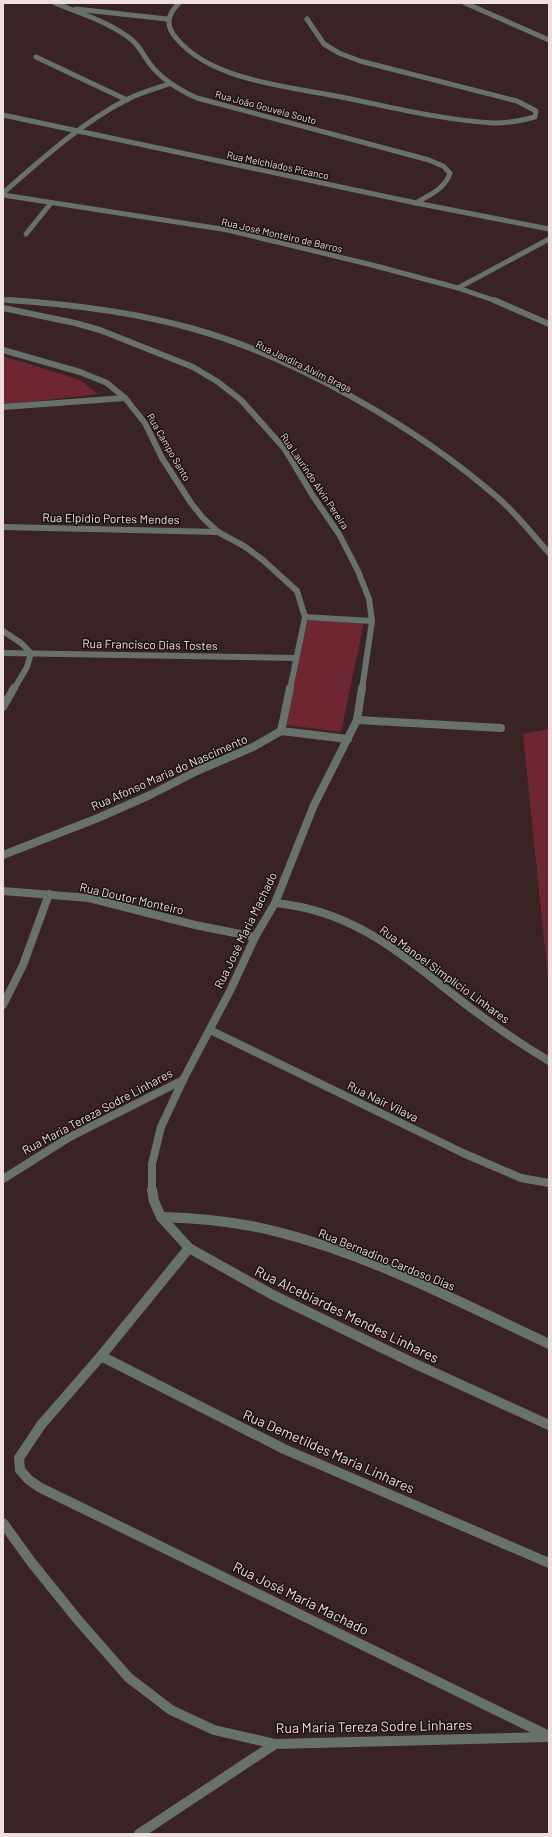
<svg xmlns="http://www.w3.org/2000/svg" width="552" height="1837" viewBox="0 0 552 1837" font-family="Barlow,sans-serif">
<rect width="100%" height="100%" fill="#3a2325"/>
<!-- green -->
<g fill="#6e2633">
<path d="M3,356L80,380L98,394L3,405Z"/>
<path d="M308,621L364,622L341,732L279,724Z"/>
<path d="M549,729V988L523,734Z"/>
</g>
<g fill="none" stroke-linecap="round" stroke-linejoin="round">
<!-- lane -->
<path stroke="#67726d" stroke-width="10" d="M139,1834L275,1744"/>
<!-- street-far3 -->
<g stroke="#67726d" stroke-width="5">
<path d="M55,3C81,14 110,22 132,40C140,47 144,56 150,64C162,80 179,90 197,98L429,160L443,166L450,173C445,189 429,195 416,203"/>
<path d="M179,3C167,15 165,26 177,39C213,82 294,87 346,98C395,108 443,120 493,123C508,123 521,121 535,117L536,111L517,101L360,61L339,53L324,44L307,19"/>
<path d="M465,3L549,40"/>
<path d="M76,9L167,19"/>
<path d="M36,57L127,100"/>
<path d="M3,115L416,203L549,229"/>
<path d="M3,193C42,159 80,124 126,100C139,93 154,89 169,84"/>
<path d="M3,195L228,230L372,265L458,288L496,301"/>
<path d="M26,234L51,203"/>
<path d="M458,288L549,239"/>
<path d="M3,300L25,301"/>
</g>
<!-- street-far2 -->
<g stroke="#67726d" stroke-width="6">
<path d="M8,300C70,304 134,312 194,329C294,357 418,428 497,497C516,513 532,534 549,553"/>
<path d="M494,300L549,324"/>
<path d="M3,308L75,323L100,330L193,367L218,382L241,400L284,448L313,496L339,534L358,571L369,599L372,621L362,689"/>
<path d="M3,350L80,372L107,383L125,398L145,423L162,458L191,503L203,518L218,532L244,546L263,560L297,591L305,617L290,689"/>
<path d="M3,407L125,398"/>
<path d="M3,527L218,532"/>
<path d="M305,617L372,621"/>
<path d="M3,631L21,643L31,653L27,667L14,689"/>
<path d="M3,653L296,658"/>
</g>
<!-- street-far1 -->
<g stroke="#67726d" stroke-width="8">
<path d="M3,707L14,688"/>
<path d="M357,720L501,728"/>
<path d="M281,731L290,688"/>
<path d="M3,855L98,818L150,795L197,771L253,747L281,731L348,739"/>
<path d="M3,891L89,898L195,925L255,937"/>
<path d="M275,903C358,911 405,958 468,1006C494,1026 521,1044 549,1061"/>
<path d="M3,1005L23,965L49,894"/>
<path d="M210,1030L463,1153L521,1178L549,1183"/>
<path d="M3,1179L68,1138L183,1080"/>
<path d="M152,1191V1164L161,1127L183,1080L231,989L255,937L275,903L314,805L357,720L362,688"/>
</g>
<!-- street -->
<g stroke="#67726d" stroke-width="10">
<path d="M152,1190L154,1201L161,1217L189,1248L273,1295L409,1361L549,1425"/>
<path d="M161,1217C200,1218 240,1222 278,1232C373,1256 461,1303 549,1344"/>
<path d="M189,1248L101,1356L41,1425L19,1458L20,1470L28,1479L39,1487L549,1736"/>
<path d="M101,1356L284,1449L549,1563"/>
<path d="M3,1523L32,1563L78,1620L129,1678L171,1710L214,1730L275,1744L549,1737"/>
</g>
</g>
<g text-anchor="middle" dominant-baseline="central" stroke-width="3" stroke-linejoin="round" paint-order="stroke">
<!-- far-street labels -->
<g font-size="10" fill="#eededf" stroke="#1a1011">
<text transform="translate(266 107) rotate(15)">Rua João Gouveia Souto</text>
<text transform="translate(278 165) rotate(12)">Rua Melchiados Picanco</text>
<text transform="translate(282 235) rotate(13)">Rua José Monteiro de Barros</text>
<text transform="translate(304 366) rotate(26)">Rua Jandira Alvim Braga</text>
<text transform="translate(169 447) rotate(60)">Rua Campo Santo</text>
<text transform="translate(315 481) rotate(56)">Rua Laurindo Alvin Pereira</text>
</g>
<!-- street labels -->
<g font-size="12" fill="#eededf" stroke="#1a1011">
<text transform="translate(111 518) rotate(1)">Rua Elpidio Portes Mendes</text>
<text transform="translate(150 644) rotate(1)">Rua Francisco Dias Tostes</text>
<text transform="translate(169 772) rotate(-24)">Rua Afonso Maria do Nascimento</text>
<text transform="translate(132 898) rotate(13)">Rua Doutor Monteiro</text>
<text transform="translate(245 930) rotate(-64)">Rua José Maria Machado</text>
<text transform="translate(445 974) rotate(36)">Rua Manoel Simplício Linhares</text>
<text transform="translate(383 1101) rotate(26)">Rua Nair Vilava</text>
<text transform="translate(97 1111) rotate(-28)">Rua Maria Tereza Sodre Linhares</text>
<text transform="translate(387 1259) rotate(22)">Rua Bernadino Cardoso Dias</text>
</g>
<!-- near-street labels -->
<g font-size="14" fill="#eededf" stroke="#1a1011">
<text transform="translate(347 1314) rotate(26)">Rua Alcebiardes Mendes Linhares</text>
<text transform="translate(329 1451) rotate(24)">Rua Demetildes Maria Linhares</text>
<text transform="translate(301 1598) rotate(26)">Rua José Maria Machado</text>
<text transform="translate(374 1726) rotate(-1)">Rua Maria Tereza Sodre Linhares</text>
</g>
</g>
<!-- border -->
<rect width="552" height="1837" fill="none" stroke="#eededf" stroke-width="8"/>
</svg>
